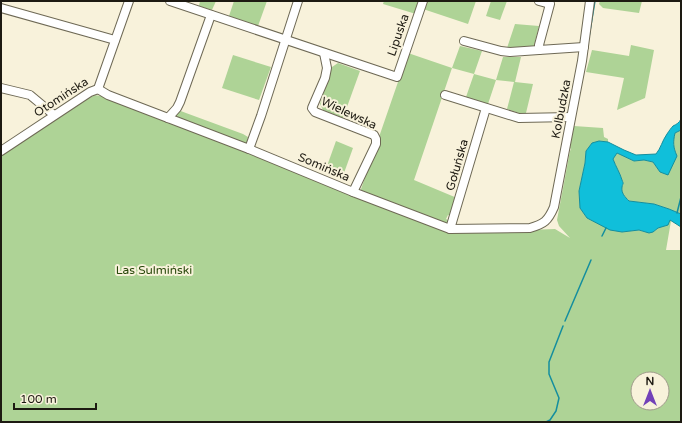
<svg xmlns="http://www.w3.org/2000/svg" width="682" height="423" viewBox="0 0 682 423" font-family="'Varela Round',sans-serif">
<rect width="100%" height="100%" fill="#f8f2db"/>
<!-- green -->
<g fill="#aed396" fill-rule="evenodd">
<path d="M200,1H216L212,10L199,6Z"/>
<path d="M234,1H267L258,26L229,16Z"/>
<path d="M384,1H418L419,3L416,14L383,4Z"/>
<path d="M425,1H476L468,24L423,9Z"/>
<path d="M491,1H507L500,20L486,16Z"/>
<path d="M600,1H642L639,13L603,8L599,4Z"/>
<path d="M515,24L539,26L534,46L507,48Z"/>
<path d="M631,45L654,50L645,98L617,110L624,78L586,72L592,50L629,56Z"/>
<path d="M460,46L482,51L474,74L496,80L503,57H521L515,82L533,84L526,113H519L507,109L514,82L496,80L488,104L466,97L474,74L452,68L414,180L457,198L451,216L448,215L446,219L450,221L448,224L360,192L408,53L452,68Z"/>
<path d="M233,55L271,67L259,100L222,88Z"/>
<path d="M338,63L360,71L343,118L323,110L320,104L332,67Z"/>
<path d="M94,95L101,96L128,105L167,120L178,110L186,113L243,134L248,137L246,151L451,233L555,229L570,238L559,226L557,220L570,151L571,149L570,148L574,126L603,128L604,137L608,139V142L599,141L592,143L586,151L585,163L579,191L580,208L587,218L622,232L639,230L645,232H653L658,228L668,225L670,220L671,221L666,250H681V422H1V156ZM638,379H662V403H638Z"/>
<path d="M681,130V214L669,209L654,204L629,201C625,197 621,193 622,187C623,182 624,185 622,180C620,173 616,167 613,159L617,153L634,161L644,160L653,162L660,172L677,156C673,147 673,142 675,133Z"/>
<path d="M336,141L353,148L344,173L327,166Z"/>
</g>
<!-- water -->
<path fill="#10bfda" stroke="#148e9e" d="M681,119V130L675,133C673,142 673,147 677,156L668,175L660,172L653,162L644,160L634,161L617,153L613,159C616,167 620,173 622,180C624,185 623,182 622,187C621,193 625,197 629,201L654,204L669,209L681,214V227L670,220L668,225L658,228L653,232L649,233L639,230L622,232L610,230L587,218L580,208L579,191L585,163L586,151L592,143L599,141L608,142L624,150L636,155L656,154C661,148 662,141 667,134C669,131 671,128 673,126C677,124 679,123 681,119Z"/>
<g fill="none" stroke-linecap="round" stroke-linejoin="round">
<!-- stream -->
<g stroke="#148e9e" stroke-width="1.5">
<path d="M589,37L595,1"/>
<path d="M677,213L681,197"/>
<path d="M602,236L606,228"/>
<path d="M565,321L591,260"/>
<path d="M546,422L550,420L556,411L559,398L549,374V362L563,326"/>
</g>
<!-- minor casing -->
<g stroke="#6e6955" stroke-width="10">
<g id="minor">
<path d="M170,1L397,77L423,1"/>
<path d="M539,1L550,4L539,45V50L584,47"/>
<path d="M1,8L115,40"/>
<path d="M464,41L501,51L510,52L539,50"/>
<path d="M324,53L327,68L325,78L312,108L315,112L374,135L376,139V144L353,192"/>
<path d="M1,88L30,95L54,115"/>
<path d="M98,89L108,95L168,118L249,149L353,192L450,229L530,228C544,224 548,221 554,207L582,61L590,1"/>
<path d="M98,89L129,1"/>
<path d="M445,95L519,118L571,117"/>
<path d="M168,118L177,108L180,102L211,15"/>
<path d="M249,149L261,116L298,1"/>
<path d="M1,151L90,92L98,89"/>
<path d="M450,229L486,108"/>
</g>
</g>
<!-- minor -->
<use href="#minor" stroke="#fff" stroke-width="8"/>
</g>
<g text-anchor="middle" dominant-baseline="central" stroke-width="4" stroke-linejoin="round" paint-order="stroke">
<!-- street labels -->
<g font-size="12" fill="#1d1a12" stroke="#f8f2db">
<text transform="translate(398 35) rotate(-71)">Lipuska</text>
<text transform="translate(61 97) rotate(-33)">Otomińska</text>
<text transform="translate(561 109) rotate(-79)">Kolbudzka</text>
<text transform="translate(349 113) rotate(25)">Wielewska</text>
<text transform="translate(457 165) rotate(-74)">Gołuńska</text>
<text transform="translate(324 167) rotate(23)">Somińska</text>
</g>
<!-- park labels -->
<g font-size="12" fill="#2a490c" stroke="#f8f2db">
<text x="154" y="270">Las Sulmiński</text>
</g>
</g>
<!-- border -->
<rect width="682" height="423" fill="none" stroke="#1d1a12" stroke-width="4"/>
<!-- north arrow -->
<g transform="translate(650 391)"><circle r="19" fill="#f8f2db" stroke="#a09c8b"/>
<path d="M0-3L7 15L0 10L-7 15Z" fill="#7241b8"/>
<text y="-6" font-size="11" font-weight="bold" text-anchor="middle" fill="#1d1a12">N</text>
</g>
<!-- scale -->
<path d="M14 403v6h82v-6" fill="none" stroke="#1d1a12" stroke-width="2"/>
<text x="20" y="403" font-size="12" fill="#1d1a12" stroke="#f8f2db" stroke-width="3" paint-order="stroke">100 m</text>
</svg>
